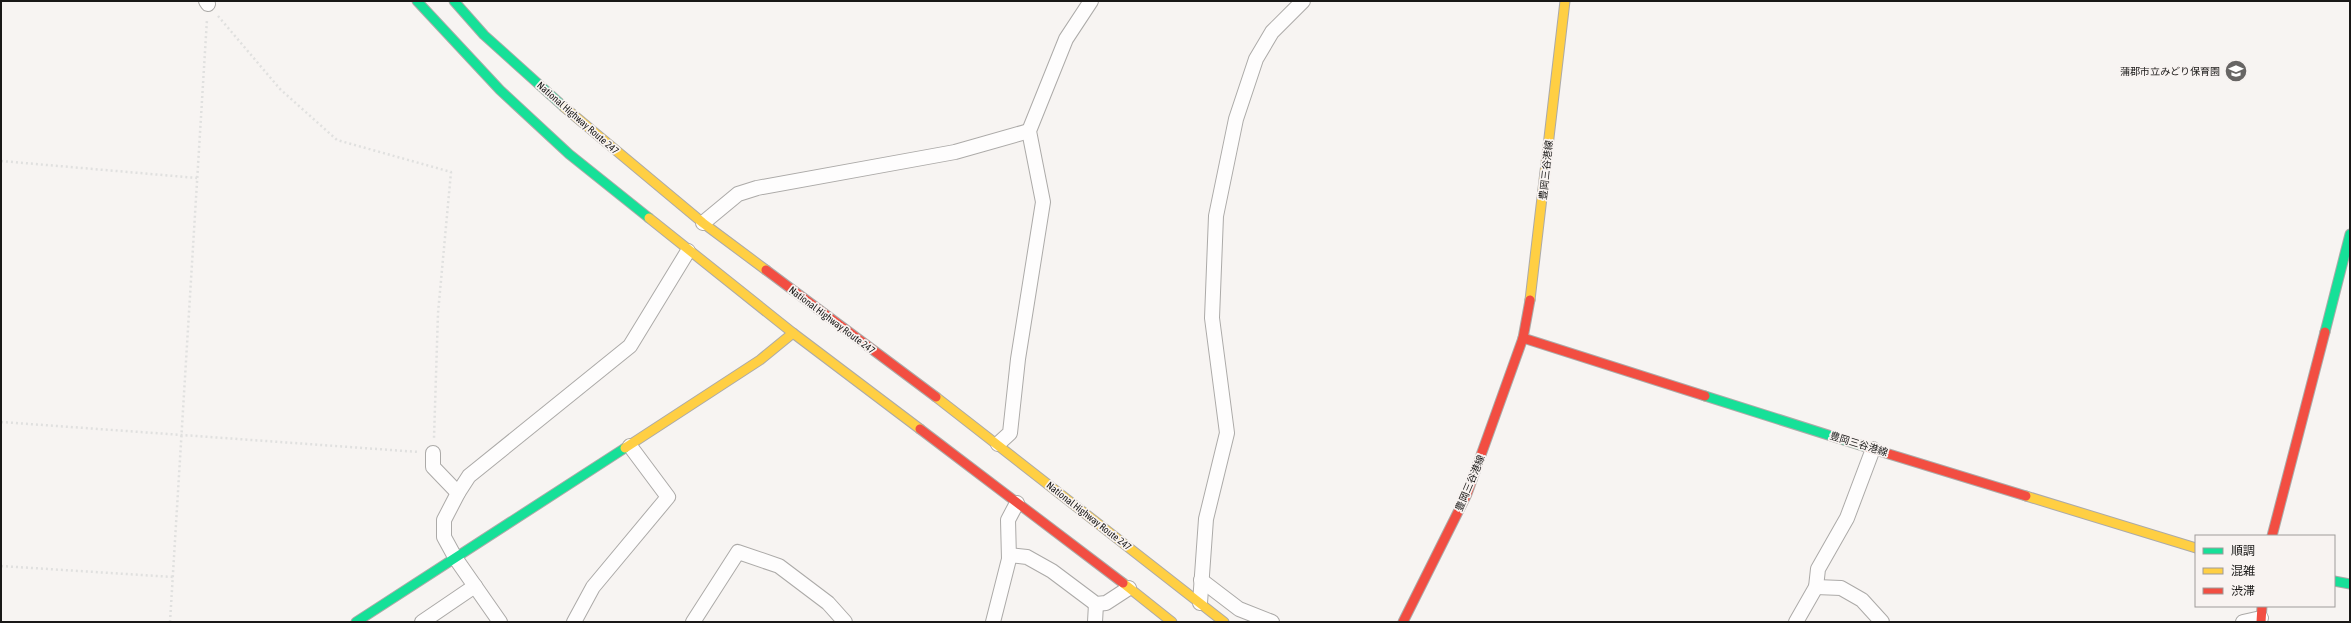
<svg xmlns="http://www.w3.org/2000/svg" width="2351" height="623" viewBox="0 0 2351 623" font-family="'Asap Condensed','Noto Sans JP',sans-serif">
<rect width="100%" height="100%" fill="#f7f4f2"/>
<g fill="none" stroke-linecap="round" stroke-linejoin="round">
<!-- street casing -->
<g stroke="#acaaa8" stroke-width="16">
<g id="street">
<path d="M206,1L208,4"/>
<path d="M703,223L738,194L757,188L955,152L1029,131"/>
<path d="M998,444L1010,433L1018,359L1043,202L1029,131L1066,39L1091,1"/>
<path d="M433,453V467L458,493"/>
<path d="M1009,555L1027,557L1052,571L1096,604L1106,603L1129,588"/>
<path d="M1201,580L1239,609L1272,622"/>
<path d="M1816,587L1841,588L1862,600L1882,622"/>
<path d="M1200,603L1206,519L1227,433L1212,318L1216,216L1236,119L1256,59L1272,32L1303,1"/>
<path d="M422,622L475,586"/>
<path d="M500,622L456,559L444,537V520L458,493L469,476L630,346L688,251"/>
<path d="M574,622L593,587L668,497L630,446"/>
<path d="M693,622L738,552L779,566L828,603L845,622"/>
<path d="M993,622L1009,559L1008,520L1017,503"/>
<path d="M1095,622L1096,604"/>
<path d="M1796,622L1816,587L1818,569L1847,518L1873,449"/>
<path d="M2243,622L2261,618"/>
</g>
</g>
<!-- fast casing -->
<g stroke="#acaaa8" stroke-width="11">
<g id="fast">
<path d="M417,1L500,90L569,154L649,218"/>
<path d="M454,1L484,35L564,107"/>
<path d="M2325,332L2350,234"/>
<path d="M1705,396L1866,447"/>
<path d="M2334,581L2350,584"/>
<path d="M356,622L625,448"/>
</g>
</g>
<!-- slow casing -->
<g stroke="#acaaa8" stroke-width="11">
<g id="slow">
<path d="M564,107L703,223L766,270"/>
<path d="M649,218L793,333L920,429"/>
<path d="M1530,300L1565,1"/>
<path d="M936,397L1224,622"/>
<path d="M625,448L760,360L793,333"/>
<path d="M2026,496L2196,548"/>
<path d="M1123,583L1172,622"/>
</g>
</g>
<!-- jam casing -->
<g stroke="#acaaa8" stroke-width="11">
<g id="jam">
<path d="M766,270L936,397"/>
<path d="M1523,338L1705,396"/>
<path d="M920,429L1123,583"/>
<path d="M1866,447L2026,496"/>
<path d="M2272,536L2325,332"/>
<path d="M1403,622L1467,494L1523,338L1530,300"/>
<path d="M2261,622L2262,606"/>
</g>
</g>
<!-- path -->
<g stroke="#e0e0df" stroke-width="2.5" stroke-dasharray="2 3" stroke-linecap="butt">
<path d="M218,16L280,89L337,140L451,172L438,313L434,438"/>
<path d="M1,161L197,178"/>
<path d="M1,422L419,452"/>
<path d="M1,566L173,577"/>
<path d="M170,622L207,19"/>
</g>
<!-- street -->
<use href="#street" stroke="#fefdfd" stroke-width="14"/>
<!-- fast -->
<use href="#fast" stroke="#16e098" stroke-width="9"/>
<!-- slow -->
<use href="#slow" stroke="#ffcf43" stroke-width="9"/>
<!-- jam -->
<use href="#jam" stroke="#f24e42" stroke-width="9"/>
</g>
<!-- icons -->
<defs>
<g id="school-disc" transform="scale(1.15)"><circle r="9.5" fill="#676564" stroke="#f8f3f1"/><path d="M0-5L7-2L0 1L-7-2ZM-4 1L0 2.5L4 1V4Q0 6-4 4Z" fill="#fff"/></g>
</defs>
<g fill-rule="evenodd">
<use href="#school-disc" x="2236" y="71"/>
</g>
<g text-anchor="middle" dominant-baseline="central" stroke-width="3.5" stroke-linejoin="round" paint-order="stroke">
<!-- poi labels -->
<g font-size="10" fill="#191817" stroke="#f8f3f1" text-anchor="end">
<text x="2220" y="71">蒲郡市立みどり保育園</text>
</g>
<!-- street labels -->
<g font-size="10" fill="#191817" stroke="#f8f3f1">
<text transform="translate(578 118) rotate(41)">National Highway Route 247</text>
<text transform="translate(1546 170) rotate(-84)">豊岡三谷港線</text>
<text transform="translate(832 320) rotate(37)">National Highway Route 247</text>
<text transform="translate(1859 444) rotate(17)">豊岡三谷港線</text>
<text transform="translate(1470 483) rotate(-67)">豊岡三谷港線</text>
<text transform="translate(1089 516) rotate(38)">National Highway Route 247</text>
</g>
</g>
<!-- border -->
<rect width="2351" height="623" fill="none" stroke="#191817" stroke-width="4"/>
<!-- legend -->
<rect x="2195" y="535" width="140" height="72" fill="#f8f3f1" stroke="#9f9b9a"/>
<rect x="2203" y="548" width="20" height="6" fill="#16e098" stroke="#9f9b9a"/>
<text x="2231" y="555" font-size="12" fill="#191817">順調</text>
<rect x="2203" y="568" width="20" height="6" fill="#ffcf43" stroke="#9f9b9a"/>
<text x="2231" y="575" font-size="12" fill="#191817">混雑</text>
<rect x="2203" y="588" width="20" height="6" fill="#f24e42" stroke="#9f9b9a"/>
<text x="2231" y="595" font-size="12" fill="#191817">渋滞</text>
</svg>
